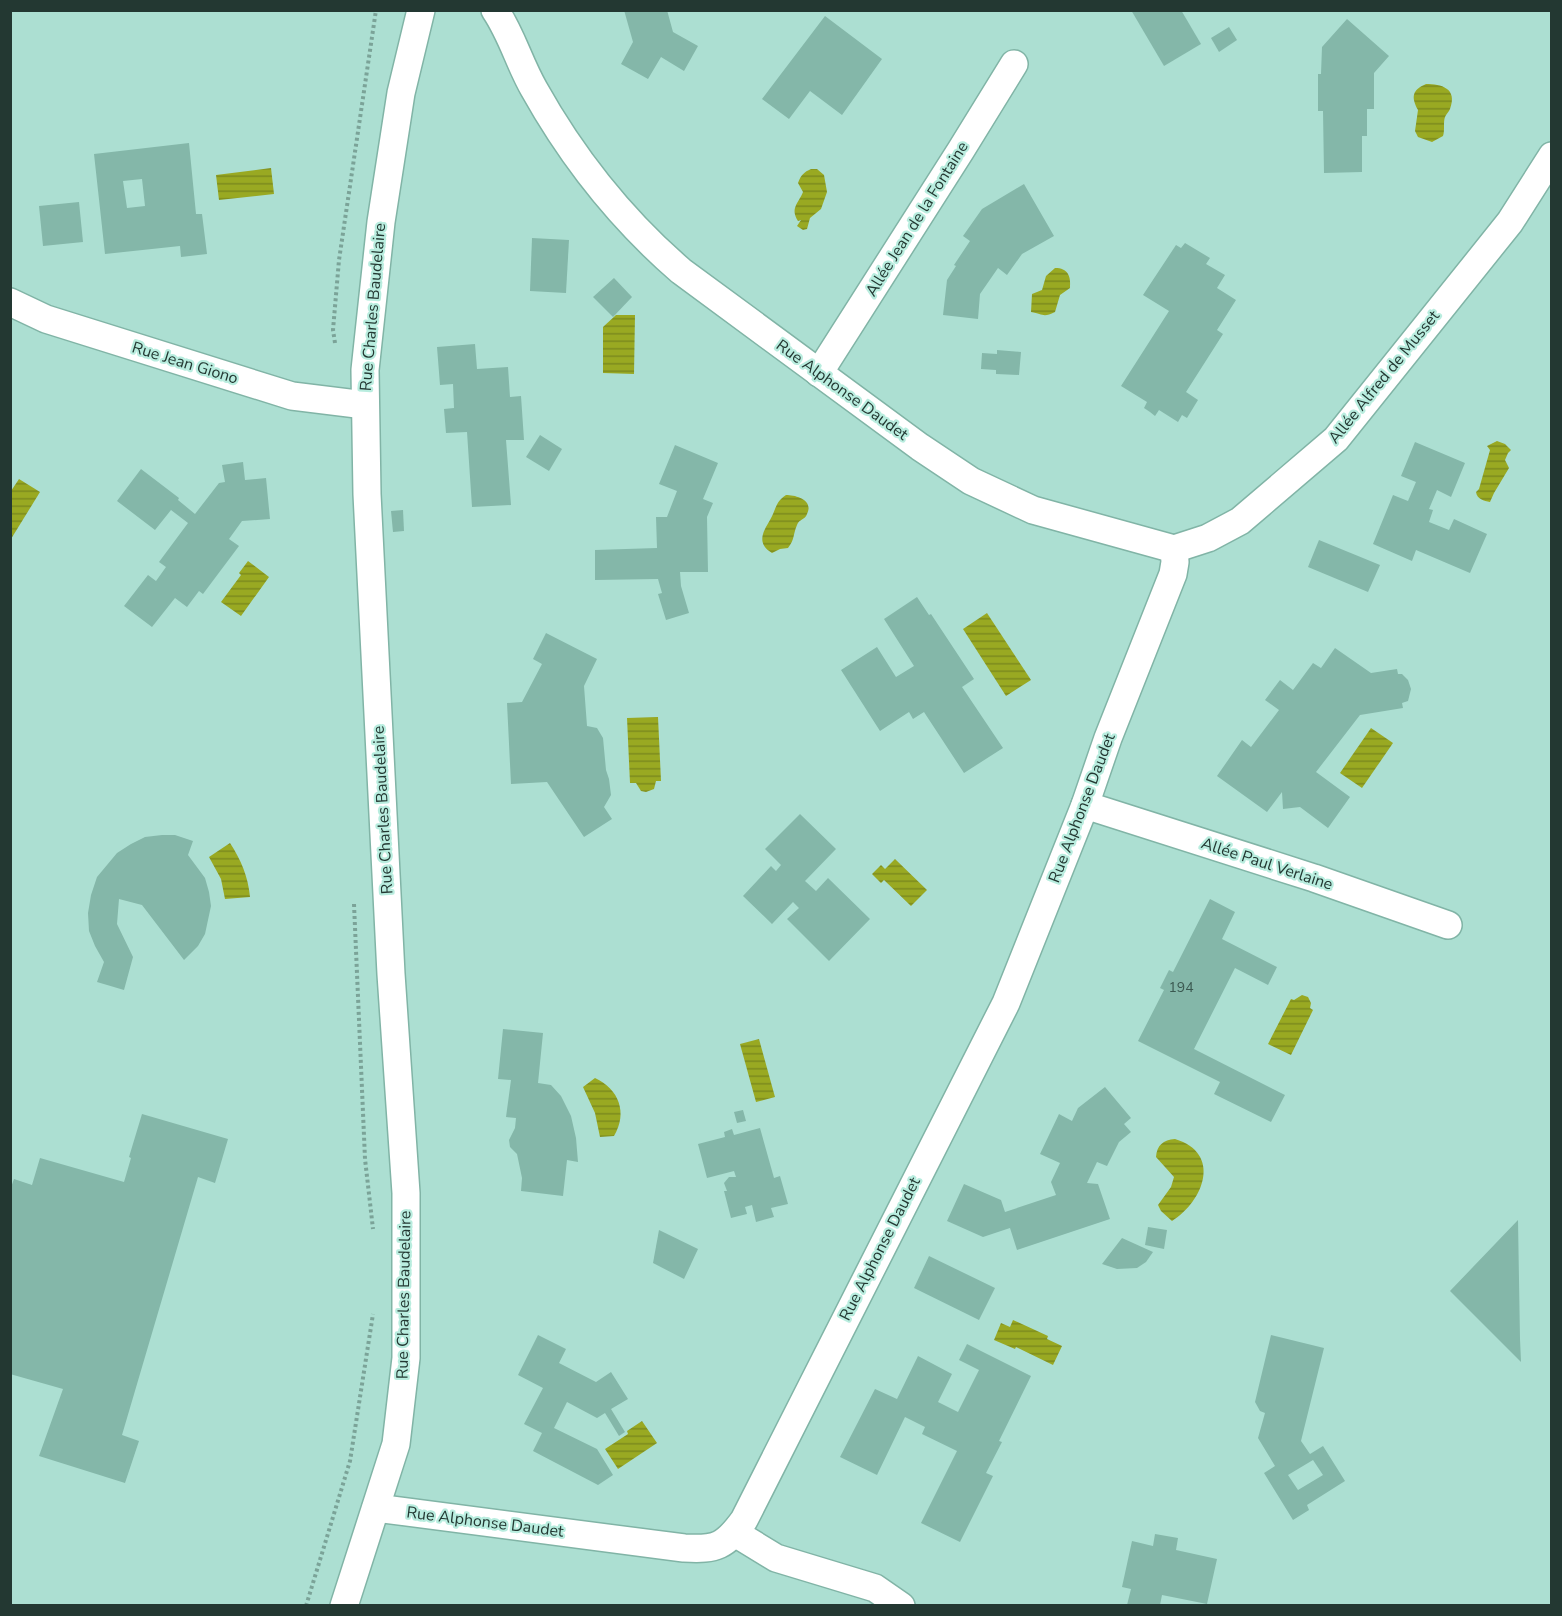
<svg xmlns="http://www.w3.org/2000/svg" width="1562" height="1616" viewBox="0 0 1562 1616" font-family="'Nunito Sans',sans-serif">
<defs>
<pattern id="water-rules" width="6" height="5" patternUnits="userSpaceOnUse" patternTransform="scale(1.5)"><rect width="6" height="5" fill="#99a922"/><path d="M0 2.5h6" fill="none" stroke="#7c8b1e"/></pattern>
</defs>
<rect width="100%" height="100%" fill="#acdfd2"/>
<!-- water -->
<g fill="url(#water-rules)">
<path d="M1426,84C1441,84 1458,88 1450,109C1449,112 1446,114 1445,117C1443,122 1445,130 1443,136L1432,142L1418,137L1415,131L1418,110C1411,97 1412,90 1426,84Z"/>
<path d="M271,168L274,194L219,200L216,175Z"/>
<path d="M811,169H817L824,175L827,192L821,209L810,218L807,229L803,230L797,226L801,220L798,221C790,208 798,204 803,192L798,183C801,175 804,172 811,169Z"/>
<path d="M1055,268C1068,268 1071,276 1070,288L1060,295L1055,312C1043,318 1043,314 1031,312L1032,294L1042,290L1046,276Z"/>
<path d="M616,315H635L634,374L603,373V327Z"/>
<path d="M1497,441L1505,444L1511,450L1508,453L1505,460L1509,468L1494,493L1490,502C1484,501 1477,499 1476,492L1479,489L1490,450L1487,446Z"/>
<path d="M19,479L40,492L11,539V491Z"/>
<path d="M786,495C796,495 814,500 807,514C805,520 799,519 797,525C793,534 795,539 788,548L780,549L772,553C756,543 763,532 770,520C776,510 775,502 786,495Z"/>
<path d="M248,561L269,577L241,616L221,602L241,575L239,573Z"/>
<path d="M987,613L1031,680L1006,696L963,629Z"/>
<path d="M658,717L661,781H656L654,789L646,792L641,791L636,783H630L627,718Z"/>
<path d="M1371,728L1393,743L1362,788L1340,773Z"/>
<path d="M230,843C241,860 248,876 250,897L225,899L221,879L209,857Z"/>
<path d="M895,859L927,890L911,906L884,880L881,883L872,874L881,865L885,869Z"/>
<path d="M1302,995L1308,997L1311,1003L1310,1008L1313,1010L1291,1055L1268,1044L1291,999L1294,1000Z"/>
<path d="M759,1039L775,1097L756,1102L740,1044Z"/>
<path d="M595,1078C619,1089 628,1113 614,1136L600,1137L595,1113L583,1087Z"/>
<path d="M1175,1139C1222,1153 1204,1201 1172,1221L1161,1211L1158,1205L1171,1187L1174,1177L1156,1157C1157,1145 1163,1140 1175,1139Z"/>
<path d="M1013,1320L1048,1336L1047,1339L1062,1346L1053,1365L1016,1347L1015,1349L994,1340L1001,1323L1010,1327Z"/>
<path d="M642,1421L657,1443L618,1469L605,1449L628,1434L627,1431Z"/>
</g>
<!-- building -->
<g fill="#84b7a9" fill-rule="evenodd">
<path d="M624,10H667L673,32L698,46L684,71L661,57L648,79L621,64L633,42Z"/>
<path d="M1131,10H1181L1201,44L1164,66Z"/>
<path d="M825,16L882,59L842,115L810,91L789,119L762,99Z"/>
<path d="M1347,19L1389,56L1374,73V109H1367V136H1362V172L1324,173L1323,111H1318V74H1321L1322,47Z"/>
<path d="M1229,27L1237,40L1219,52L1211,38Z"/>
<path d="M189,143L196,214H202L207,254L181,257L180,246L105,254L94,154ZM142,179L145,206L127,208L123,181Z"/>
<path d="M1024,184L1054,236L1022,254L1007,275L998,268L980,294L978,319L943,315L947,280L956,266L954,265L970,241L963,236L982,209Z"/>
<path d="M79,202L83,242L43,246L39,206Z"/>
<path d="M532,238L569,240L566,293L530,291Z"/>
<path d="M1185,243L1210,258L1206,264L1225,275L1217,288L1236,300L1217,330L1223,334L1186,392L1198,400L1187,418L1182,415L1178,422L1159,410L1155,416L1150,412L1144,408L1147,402L1121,386L1169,311L1143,295L1176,245L1181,248Z"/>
<path d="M614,278L632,297L613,317L593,297Z"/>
<path d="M475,344L477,369L508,367L510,397L521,396L524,440H506L511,505L472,507L467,432L446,433L444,409L454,408L453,384L440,385L437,347Z"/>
<path d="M997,350L1021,352L1019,375L996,374V370L981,369L982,353L997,354Z"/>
<path d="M540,435L562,449L549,471L526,457Z"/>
<path d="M1415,442L1465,463L1451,497L1437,490L1429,509L1433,510L1429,522L1449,530L1454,519L1487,534L1470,573L1416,550L1412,561L1373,544L1393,495L1408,501L1416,482L1401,476Z"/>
<path d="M675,445L718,463L703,499L713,503L707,517L708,572H680L681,586L689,613L666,620L658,594L662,593L658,579L595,580V550L657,548L656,517H667L677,491L659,484Z"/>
<path d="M243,462L245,480L266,478L270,519L242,521L229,539L239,546L203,594L199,591L187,607L175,598L152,627L124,606L148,575L156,581L166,567L159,562L188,523L171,510L155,530L117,501L141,469L179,498L178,500L195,514L219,483L225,482L222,465Z"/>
<path d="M403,510L404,531L393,532L391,511Z"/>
<path d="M1319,540L1380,565L1368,592L1308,567Z"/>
<path d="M917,597L929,615L931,614L974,679L962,687L1003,748L964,773L924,712L913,719L909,712L880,731L841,670L877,647L896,677L914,666L884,619Z"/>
<path d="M546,633L597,659L584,686L587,726L597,728L603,738L606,770L609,779L611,795L604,807L612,819L584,837L547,782L511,784L507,703L522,702L542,664L533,659Z"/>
<path d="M1335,648L1371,673L1397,669L1398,674H1402L1408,680L1411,689L1408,701L1402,703L1403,708L1360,715L1316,772L1350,797L1328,828L1300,807L1283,809L1282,792L1267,812L1217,776L1242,740L1251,747L1279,710L1265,700L1280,680L1293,690L1313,663L1321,668Z"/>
<path d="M800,814L836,849L805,881L816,891L828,878L870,919L829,961L787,919L799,908L793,902L772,924L743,896L771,866L776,871L781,865L765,849Z"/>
<path d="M162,835H175L193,841L188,855L205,878L209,892L211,906L205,934L198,946L184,960L142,905L119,899L117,924L133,957L124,990L97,982L104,962L95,946L89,931L88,913L91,895L97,877L117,853L131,844L145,837Z"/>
<path d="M1210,899L1235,912L1222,939L1277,967L1268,985L1235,968L1194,1049L1285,1095L1271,1122L1214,1094L1220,1082L1138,1041L1164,990L1160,988L1169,970L1173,972Z"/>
<path d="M503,1029L543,1033L538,1083L551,1085L561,1096L571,1116L576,1138L578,1162L567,1160L563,1196L521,1191L522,1178L517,1154L510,1147L509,1140L515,1128L516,1118L506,1117L511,1080L498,1079Z"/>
<path d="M1105,1087L1131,1118L1124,1124L1131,1132L1119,1142L1107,1166L1097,1162L1087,1183L1098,1184L1110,1219L1017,1250L1010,1228L983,1237L947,1221L964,1184L1001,1200L1005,1212L1056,1195L1051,1182L1060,1163L1040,1154L1059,1114L1072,1121L1078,1108Z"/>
<path d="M743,1110L746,1121L737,1123L734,1112Z"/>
<path d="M142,1114L228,1139L215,1183L198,1177L122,1435L139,1441L125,1483L39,1456L63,1389L10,1374V1190L14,1179L32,1185L40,1158L124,1182L131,1158L129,1157Z"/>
<path d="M760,1128L774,1178L780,1176L788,1204L771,1208L774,1217L756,1222L752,1205L745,1207L747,1214L731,1218L724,1191H727L724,1183L729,1177H736L734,1171L707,1178L698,1144L725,1137L724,1132L732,1129L734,1135Z"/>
<path d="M1518,1220L1520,1339L1521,1362L1450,1291Z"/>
<path d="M1148,1227L1167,1230L1164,1249L1145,1245Z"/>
<path d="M659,1230L698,1249L684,1279L653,1263Z"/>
<path d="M1122,1238L1153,1252L1146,1262L1137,1268L1117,1269L1102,1264Z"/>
<path d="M929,1256L995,1288L979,1320L914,1288Z"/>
<path d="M538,1335L566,1349L559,1363L596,1382L611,1372L628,1399L611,1409L625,1432L619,1436L605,1413L597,1418L567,1402L554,1428L597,1449L613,1475L598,1485L533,1451L542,1433L524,1424L543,1388L518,1375Z"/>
<path d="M1271,1335L1324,1348L1301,1441L1310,1454L1323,1446L1345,1481L1307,1505L1309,1510L1293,1520L1264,1473L1275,1466L1258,1438L1265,1413L1260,1411L1255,1402ZM1313,1460L1323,1475L1298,1490L1288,1475Z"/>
<path d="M967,1344L1031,1376L999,1441L1002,1442L986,1473L993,1476L960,1542L921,1523L957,1451L922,1434L925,1427L905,1417L877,1475L840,1457L875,1389L897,1399L918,1356L952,1374L938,1402L958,1412L979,1370L959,1360Z"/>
<path d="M1155,1534L1178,1538L1176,1550L1217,1559L1207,1604L1162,1595L1160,1605H1127L1131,1589L1122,1587L1132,1541L1153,1546Z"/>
</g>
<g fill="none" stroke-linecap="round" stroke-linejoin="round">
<!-- street casing -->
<g stroke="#81b4a6" stroke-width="30">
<g id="street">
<path d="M10,302L46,319L292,396L365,405"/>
<path d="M819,373L961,150L1014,64"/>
<path d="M1174,549L1208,538L1240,521L1336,439L1510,222L1552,156"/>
<path d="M1085,805L1314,878L1448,925"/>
<path d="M376,1508L684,1548C717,1550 725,1546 744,1520L1006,1003L1085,805L1108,738L1173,574L1175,562L1174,549L1033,510L971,481L920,447L681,271C622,220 572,157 534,89C519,63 512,35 495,10"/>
<path d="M735,1533L776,1558L875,1588L901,1606"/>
<path d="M344,1606L396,1444L406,1358V1193L391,974L367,494L365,370L381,222L401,93L421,10"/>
</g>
</g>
<!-- path -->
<g stroke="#7ba398" stroke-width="4" stroke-dasharray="3 3" stroke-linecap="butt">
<path d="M335,343L333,330L339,260L376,10"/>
<path d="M354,904L365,1159L373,1229"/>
<path d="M306,1606L350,1461L373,1314"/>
</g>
<!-- street -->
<use href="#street" stroke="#fff" stroke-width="27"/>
</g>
<g text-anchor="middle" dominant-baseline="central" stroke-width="4.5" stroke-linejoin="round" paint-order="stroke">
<!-- number labels -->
<g font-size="14" fill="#3b5850">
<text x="1181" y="987">194</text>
</g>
<!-- street labels -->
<g font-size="16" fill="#233832" stroke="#b9eddf">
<text transform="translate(917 219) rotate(-58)">Allée Jean de la Fontaine</text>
<text transform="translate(373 307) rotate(-85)">Rue Charles Baudelaire</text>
<text transform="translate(185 363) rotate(17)">Rue Jean Giono</text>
<text transform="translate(1384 377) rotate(-51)">Allée Alfred de Musset</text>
<text transform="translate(842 390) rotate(36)">Rue Alphonse Daudet</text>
<text transform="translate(1082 808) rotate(-69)">Rue Alphonse Daudet</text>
<text transform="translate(383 810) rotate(-93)">Rue Charles Baudelaire</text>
<text transform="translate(1267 864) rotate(18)">Allée Paul Verlaine</text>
<text transform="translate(880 1249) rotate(-63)">Rue Alphonse Daudet</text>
<text transform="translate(404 1295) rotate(-89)">Rue Charles Baudelaire</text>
<text transform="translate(485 1522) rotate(7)">Rue Alphonse Daudet</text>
</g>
</g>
<!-- border -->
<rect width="1562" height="1616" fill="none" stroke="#233832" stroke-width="24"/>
</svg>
